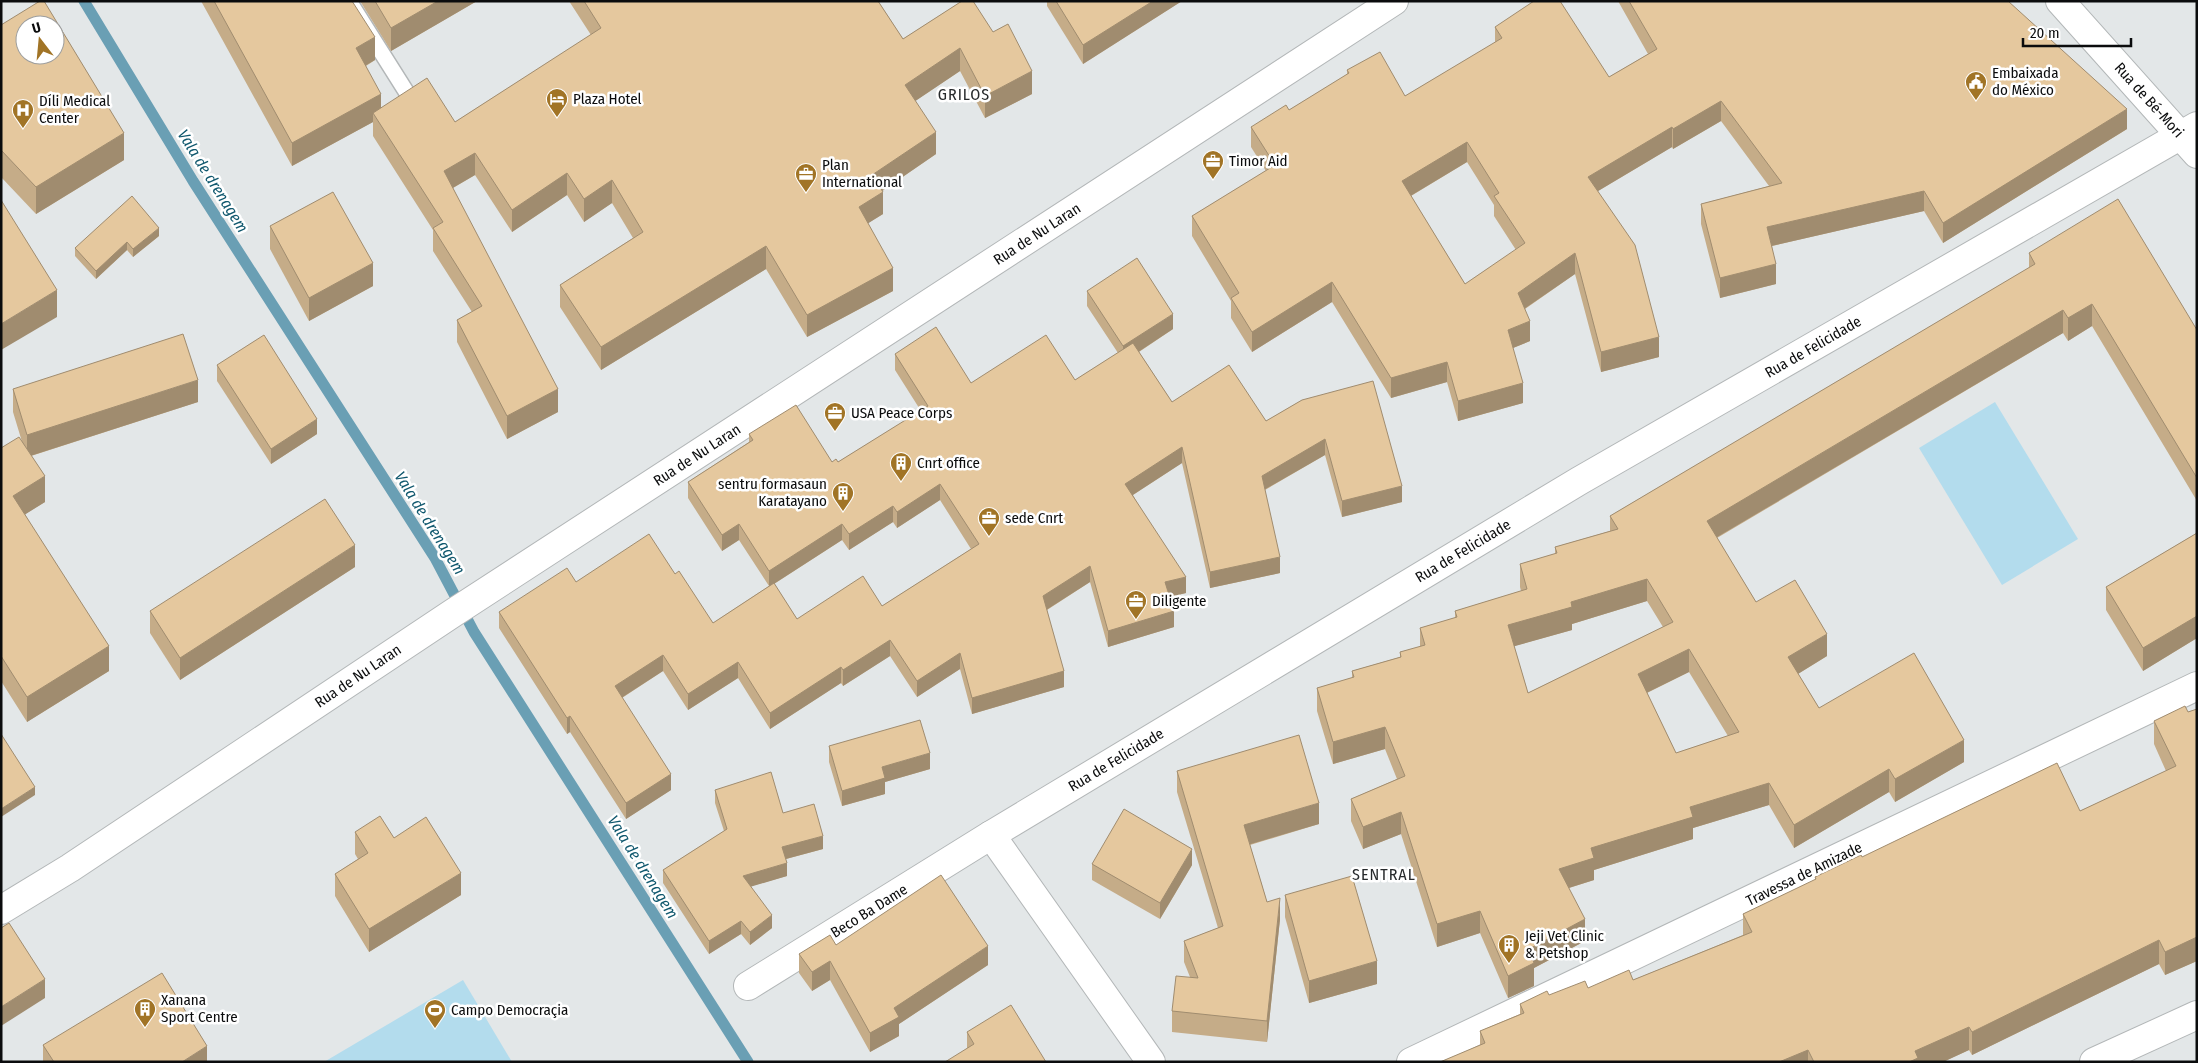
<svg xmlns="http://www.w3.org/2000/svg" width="2198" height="1063" viewBox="0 0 2198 1063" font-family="'Fira Sans Condensed',sans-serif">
<rect width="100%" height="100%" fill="#e3e7e8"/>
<!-- green -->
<g fill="#b3dced">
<path d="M1995,402L2078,539L2002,585L1919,448Z"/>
<path d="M463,980L512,1062H324Z"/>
</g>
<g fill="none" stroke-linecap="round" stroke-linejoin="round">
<!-- stream -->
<path stroke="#6a9fb4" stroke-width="11" d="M84,1L193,181L435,558L474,632L748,1062"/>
<!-- lane casing -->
<g stroke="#b3b7b8" stroke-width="18">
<path id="lane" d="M349,1L407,93"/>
</g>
<!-- street casing -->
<g stroke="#b3b7b8" stroke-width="30">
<g id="street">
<path d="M1,910L70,868L453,613L1394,1"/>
<path d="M748,986L991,835"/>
<path d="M1151,1062L991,835L1579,481L2197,126"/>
<path d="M1411,1062L2197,686"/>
</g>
</g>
<!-- secondary casing -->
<g stroke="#b3b7b8" stroke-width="30">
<g id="secondary">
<path d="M2060,1L2197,154"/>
<path d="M2094,1062L2197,1015"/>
</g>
</g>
<!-- lane -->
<use href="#lane" stroke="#fff" stroke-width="15"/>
<!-- street -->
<use href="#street" stroke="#fff" stroke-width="28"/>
<!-- secondary -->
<use href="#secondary" stroke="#fff" stroke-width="28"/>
</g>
<!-- wall -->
<g fill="#c5ac88" fill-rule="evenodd">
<path d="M201,1H352L375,60L366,66L381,108L455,122L591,35L569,1H878L903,39L962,1L1032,94L985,118L960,71L915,101L936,154L882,191L883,214L868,223L893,291L807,337L766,269L601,370L560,307V285L633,238L612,203L584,222L567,195L512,232L475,175L453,188L558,412L507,439L457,342V320L472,312L433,251V230L373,136V122L292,166Z"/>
<path d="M360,1H477L391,51Z"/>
<path d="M1047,1H1182L1083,64L1047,6Z"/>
<path d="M1618,1H2008L2127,129L1943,243L1924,211L1772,246L1776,284L1720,298L1701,224V204L1769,186L1721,121L1673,149L1672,147L1598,191L1659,357L1601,372L1575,274L1525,309L1530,341L1513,348L1523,403L1458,421L1447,382L1391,398L1332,302L1252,352L1231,318V301L1192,236V216L1266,171L1251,147V127L1289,110L1347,75V70L1405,96L1495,43V27L1609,77L1648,54ZM1467,162L1494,205V216L1516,250L1465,284L1411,196Z"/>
<path d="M1,25L124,160L36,214L1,177Z"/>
<path d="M270,226L373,286L309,321L270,249Z"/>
<path d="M159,236L133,257L127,250L96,279L75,256V248Z"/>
<path d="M2029,253L2197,330V501L2092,326L2068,341L2063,333L1717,538L1756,602L1827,656L1798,674L1819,708L1964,762L1895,802L1889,792L1794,848L1769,805L1693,828V839L1594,870V880L1569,888L1585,941L1534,968V986L1508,998L1480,933L1437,947L1401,834L1363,849L1351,821V799L1397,779L1385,749L1333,764L1317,711V688L1352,678V671L1400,657V652L1420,647V628L1455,618V611L1521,591L1520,587V564L1555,554V547L1610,531V516L2029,268ZM1647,601L1663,627L1528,693L1514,646L1572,630V624ZM1689,672L1728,736L1676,753L1647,693Z"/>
<path d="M1087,291L1173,329L1139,352L1172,402L1266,421L1302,400L1402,502L1342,517L1325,455L1265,490L1280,573L1210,588L1182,463L1133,495L1186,593L1169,597L1174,627L1108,647L1090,582L1047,610L1064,687L972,714L960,669L917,697L890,656L843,686L841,683L770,729L738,678L688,710L663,671L622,698L671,790L626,819L570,732L567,734L499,628V612L576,582L675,574L713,623L769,586L739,540L722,551L688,498V482L749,442V434L832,462H838L921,411L895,370V354L971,383L1075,380L1118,353L1087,306ZM940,500L971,549L882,606L797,619L774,584L842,540L849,550L893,522L897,528Z"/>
<path d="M217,365L317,434L271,464L217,381Z"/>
<path d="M13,389L198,402L31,456L45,502L25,514L109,671L27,722L1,681V448L23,445L13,412Z"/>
<path d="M2197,533V638L2143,671L2106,610V587Z"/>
<path d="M355,567L180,680L150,633V611Z"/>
<path d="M2197,709V961L2165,975L2159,964L1972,1055L1969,1050L1943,1062H1440L1480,1046V1031L1520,1014V1004L1549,995L1633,980L1743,935V914L1815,880V877L1862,857L2080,811L2166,771L2154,744V721L2188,712Z"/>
<path d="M829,746L930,769L885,782V794L842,806L829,762Z"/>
<path d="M1177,771L1319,824L1250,845L1267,902L1280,919L1267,1042L1172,1032V1011L1190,977L1184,962V941L1218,928L1177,792Z"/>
<path d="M715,790L783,813L823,849L786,859L787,876L751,886L772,928L750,945L741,934L709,954L663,883V870L724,831L715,803Z"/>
<path d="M355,832L394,838L461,895L369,952L335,896V874L358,859L355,854Z"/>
<path d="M1092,864L1192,865L1160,919L1092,880Z"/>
<path d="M1285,895L1377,984L1309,1003L1285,917Z"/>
<path d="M836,945L988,965L899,1024V1036L870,1052L830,980L812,991L799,973V954Z"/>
<path d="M967,1032L1046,1062L967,1048Z"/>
<path d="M43,1045L207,1062H43Z"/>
</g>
<!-- shaded-wall -->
<g fill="#a08c6f">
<path d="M438,1H477L391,51V28Z"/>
<path d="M1153,1H1182L1083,64V45Z"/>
<path d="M375,37V60L356,71V48Z"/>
<path d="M960,48V71L905,108V85Z"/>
<path d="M1032,71V94L985,118V96Z"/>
<path d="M381,94V117L373,113V122L292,166V143Z"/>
<path d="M1721,101V121L1673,149V129Z"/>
<path d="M2127,109V129L1943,243V223Z"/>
<path d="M1672,127V147L1588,197V177Z"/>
<path d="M936,132V154L872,198V175Z"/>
<path d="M124,133V160L36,214V187Z"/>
<path d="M1467,142V162L1402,201V181Z"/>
<path d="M475,153V175L444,193V171Z"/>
<path d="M567,173V195L512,232V210Z"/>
<path d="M612,180V203L584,222V199Z"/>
<path d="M1924,191V211L1767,247V227Z"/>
<path d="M883,192V214L859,229V207Z"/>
<path d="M159,228V236L133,257V249Z"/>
<path d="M127,242V250L96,279V271Z"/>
<path d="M766,246V269L601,370V347Z"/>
<path d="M1575,253V274L1518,313V293Z"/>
<path d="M373,263V286L309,321V298Z"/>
<path d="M1776,264V284L1720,298V278Z"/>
<path d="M893,268V291L807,337V315Z"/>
<path d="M1332,282V302L1252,352V332Z"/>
<path d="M57,290V317L1,350V324Z"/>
<path d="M2092,304V326L2068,341V318Z"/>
<path d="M2063,310V333L1707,543V521Z"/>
<path d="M1173,314V329L1123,362V346Z"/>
<path d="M1530,321V341L1508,350V330Z"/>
<path d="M1659,337V357L1601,372V352Z"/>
<path d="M1447,362V382L1391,398V378Z"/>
<path d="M198,380V402L27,457V435Z"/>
<path d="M1523,383V403L1458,421V401Z"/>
<path d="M558,389V412L507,439V416Z"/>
<path d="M317,419V434L271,464V449Z"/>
<path d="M1325,439V455L1262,491V476Z"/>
<path d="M1182,447V463L1125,500V484Z"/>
<path d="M45,476V502L13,522V496Z"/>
<path d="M940,484V500L897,528V512Z"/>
<path d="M1402,486V502L1342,517V501Z"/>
<path d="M893,506V522L849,550V534Z"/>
<path d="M739,524V540L722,551V535Z"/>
<path d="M842,524V540L769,587V571Z"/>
<path d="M355,545V567L180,680V658Z"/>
<path d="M1280,557V573L1210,588V572Z"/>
<path d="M1090,566V582L1043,612V596Z"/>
<path d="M1186,577V593L1165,598V582Z"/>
<path d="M1647,579V601L1572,624V630L1508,648V625L1571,602Z"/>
<path d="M1174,611V627L1108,647V631Z"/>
<path d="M2197,616V638L2143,671V648Z"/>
<path d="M1827,634V656L1788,680V657Z"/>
<path d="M890,640V656L843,686V670Z"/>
<path d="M109,646V671L27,722V697Z"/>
<path d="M1689,649V672L1638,697V674Z"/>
<path d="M960,653V669L917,697V681Z"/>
<path d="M663,655V671L615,702V686Z"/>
<path d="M738,662V678L688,710V694Z"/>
<path d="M841,667V683L770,729V713Z"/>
<path d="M1064,671V687L972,714V698Z"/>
<path d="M570,716V732L567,734V718Z"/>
<path d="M1385,727V749L1333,764V742Z"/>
<path d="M1964,740V762L1895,802V779Z"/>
<path d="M930,753V769L885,782V794L842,806V791L882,767Z"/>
<path d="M1889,769V792L1794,848V825Z"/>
<path d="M671,774V790L626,819V803Z"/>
<path d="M1769,783V805L1693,828V839L1594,870V880L1559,891V869L1591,848L1690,807Z"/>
<path d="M35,787V795L1,817V809Z"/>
<path d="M1319,803V824L1244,846V825Z"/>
<path d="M1401,812V834L1363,849V827Z"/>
<path d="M823,836V849L782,860V847Z"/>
<path d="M1192,849V865L1160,919V903Z"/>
<path d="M787,863V876L743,889V876Z"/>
<path d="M461,873V895L369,952V929Z"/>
<path d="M1280,898V919L1267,1042V1021Z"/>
<path d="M1480,911V933L1437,947V924Z"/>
<path d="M772,915V928L750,945V932Z"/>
<path d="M1585,919V941L1534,968V986L1508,998V976L1529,949Z"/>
<path d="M741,921V934L709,954V941Z"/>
<path d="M2197,937V961L2165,975V952Z"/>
<path d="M2159,940V964L1972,1055V1032Z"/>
<path d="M988,946V965L899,1024V1036L870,1052V1033L894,1008Z"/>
<path d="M830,961V980L812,991V972Z"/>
<path d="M1377,961V984L1309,1003V981Z"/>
<path d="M45,979V998L1,1026V1007Z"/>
<path d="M1969,1027V1050L1943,1062H1909L1915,1051Z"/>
<path d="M207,1046V1062H182Z"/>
<path d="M1808,1050V1062H1779Z"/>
</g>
<!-- building -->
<g fill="#e5c89e" stroke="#a08c6f" fill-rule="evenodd">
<path d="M40,1H44L124,133L36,187L1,150V25ZM25,25H55V55H25Z"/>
<path d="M214,1H352L375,37L356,48L381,94L292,143Z"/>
<path d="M375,1H438L391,28Z"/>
<path d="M584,1H878L903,39L962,1H973L993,32L1008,24L1032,71L985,96L960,48L905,85L936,132L872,175L883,192L859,207L893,268L807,315L766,246L601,347L560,285L643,232L612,180L584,199L567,173L512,210L475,153L444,171L558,389L507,416L457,320L482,306L433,228L443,222L373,113L427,78L455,122L601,28Z"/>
<path d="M1056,1H1153L1083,45Z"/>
<path d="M1534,1H1560L1609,77L1657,49L1629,1H2008L2127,109L1943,223L1924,191L1767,227L1776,264L1720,278L1701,204L1782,183L1721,101L1673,129L1672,127L1588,177L1635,245L1659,337L1601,352L1575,253L1518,293L1530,321L1508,330L1523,383L1458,401L1447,362L1391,378L1332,282L1252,332L1231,298L1239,293L1192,216L1275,165L1251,127L1286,105L1289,110L1349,73L1347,70L1380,52L1405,96L1502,38L1495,27ZM1467,142L1499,193L1494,196L1525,243L1465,284L1402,181Z"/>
<path d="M333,192L373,263L309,298L270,226Z"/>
<path d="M132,196L159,228L133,249L127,242L96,271L75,248Z"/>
<path d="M2118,199L2197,330V478L2092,304L2068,318L2063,310L1707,521L1756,602L1795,580L1827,634L1788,657L1819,708L1914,653L1964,740L1895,779L1889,769L1794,825L1769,783L1690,807L1693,817L1591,848L1594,858L1559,869L1585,919L1529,949L1534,963L1508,976L1480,911L1437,924L1401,812L1363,827L1351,799L1405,776L1385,727L1333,742L1317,688L1354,677L1352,671L1401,657L1400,652L1425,645L1420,628L1457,617L1455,611L1527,589L1520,564L1557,553L1555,547L1618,529L1610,516L2035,264L2029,253ZM1647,579L1673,622L1528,693L1508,625L1572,607L1571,602ZM1689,649L1739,732L1676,753L1638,674Z"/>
<path d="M1,200L57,290L1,324Z"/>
<path d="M1137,258L1173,314L1123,346L1087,291Z"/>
<path d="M936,327L971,383L1046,335L1075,380L1133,343L1172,402L1229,365L1266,421L1302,400L1373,381L1402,486L1342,501L1325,439L1262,476L1280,557L1210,572L1182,447L1125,484L1186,577L1165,582L1174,611L1108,631L1090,566L1043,596L1064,671L972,698L960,653L917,681L890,640L843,670L841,667L770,713L738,662L688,694L663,655L615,686L671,774L626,803L570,716L567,718L499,612L567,568L576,582L649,534L675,574L679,571L713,623L774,583L797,619L863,576L882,606L979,544L940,484L897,512L893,506L849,534L842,524L769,571L739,524L722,535L688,482L753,440L749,434L796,405L832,462L836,459L838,462L928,406L895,354Z"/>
<path d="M183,334L198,380L27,435L13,389Z"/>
<path d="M264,335L317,419L271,449L217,365Z"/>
<path d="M19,437L45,476L13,496L109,646L27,697L1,656V448Z"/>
<path d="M325,499L355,545L180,658L150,611Z"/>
<path d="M2197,533V616L2143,648L2106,587Z"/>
<path d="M2185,706L2188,712L2197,709V937L2165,952L2159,940L1972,1032L1969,1027L1915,1051L1918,1058L1909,1062H1814L1808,1050L1779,1062H1440L1485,1043L1480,1031L1524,1013L1520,1004L1547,991L1549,995L1585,981L1588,988L1629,970L1633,980L1752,932L1743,914L1816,879L1815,877L1861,855L1862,857L2057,763L2080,811L2176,766L2154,721Z"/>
<path d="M920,720L930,753L882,767L885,778L842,791L829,746Z"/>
<path d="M1,734L35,787L1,809Z"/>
<path d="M1299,735L1319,803L1244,825L1267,902L1280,898L1267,1021L1172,1011L1176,976L1198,978L1184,941L1223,926L1177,771Z"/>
<path d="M771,772L783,813L814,804L823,836L782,847L787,863L743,876L772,915L750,932L741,921L709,941L663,870L727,829L715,790Z"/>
<path d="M1124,809L1192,849L1160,903L1092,864Z"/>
<path d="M380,816L394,838L426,817L461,873L369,929L335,874L368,853L355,832Z"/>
<path d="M941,875L988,946L894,1008L899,1017L870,1033L830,961L812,972L799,954L830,935L836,945Z"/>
<path d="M1352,876L1377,961L1309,981L1285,895Z"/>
<path d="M9,923L45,979L1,1007V928Z"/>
<path d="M162,973L207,1046L182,1062H54L43,1045Z"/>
<path d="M1011,1005L1046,1062H945L974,1044L967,1032Z"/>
</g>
<!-- icons -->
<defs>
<g id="civic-pin" transform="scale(1.125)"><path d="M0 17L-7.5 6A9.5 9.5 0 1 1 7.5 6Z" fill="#a17426" stroke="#fff"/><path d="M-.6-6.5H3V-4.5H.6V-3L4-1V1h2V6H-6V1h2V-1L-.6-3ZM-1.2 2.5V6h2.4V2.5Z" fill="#fff"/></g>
<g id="hotel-pin" transform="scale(1.125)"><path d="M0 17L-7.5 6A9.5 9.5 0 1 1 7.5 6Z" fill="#a17426" stroke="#fff"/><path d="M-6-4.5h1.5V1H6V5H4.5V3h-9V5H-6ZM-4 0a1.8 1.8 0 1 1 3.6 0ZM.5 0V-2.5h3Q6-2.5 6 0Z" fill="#fff"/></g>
<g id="hospital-pin" transform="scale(1.125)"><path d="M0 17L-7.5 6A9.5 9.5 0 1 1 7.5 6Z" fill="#a17426" stroke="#fff"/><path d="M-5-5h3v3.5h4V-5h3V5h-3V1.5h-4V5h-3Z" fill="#fff"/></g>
<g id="office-pin" transform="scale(1.125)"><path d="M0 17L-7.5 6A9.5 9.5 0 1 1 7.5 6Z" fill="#a17426" stroke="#fff"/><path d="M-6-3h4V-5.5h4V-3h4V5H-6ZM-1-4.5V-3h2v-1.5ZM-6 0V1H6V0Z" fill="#fff"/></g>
<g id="building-pin" transform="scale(1.125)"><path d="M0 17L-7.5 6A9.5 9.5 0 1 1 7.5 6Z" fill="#a17426" stroke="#fff"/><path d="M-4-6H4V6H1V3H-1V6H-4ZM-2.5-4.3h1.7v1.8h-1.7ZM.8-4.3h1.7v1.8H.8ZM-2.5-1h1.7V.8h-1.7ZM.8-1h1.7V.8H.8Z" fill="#fff"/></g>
<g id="stadium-pin" transform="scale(1.125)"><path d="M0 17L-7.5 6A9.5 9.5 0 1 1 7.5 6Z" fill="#a17426" stroke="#fff"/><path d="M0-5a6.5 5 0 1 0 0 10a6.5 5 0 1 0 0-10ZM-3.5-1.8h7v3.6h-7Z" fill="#fff"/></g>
</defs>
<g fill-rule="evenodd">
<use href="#civic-pin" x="1976" y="82"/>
<use href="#hotel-pin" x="557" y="99"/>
<use href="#hospital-pin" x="23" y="110"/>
<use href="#office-pin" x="1213" y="161"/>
<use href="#office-pin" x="806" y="174"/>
<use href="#office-pin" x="835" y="413"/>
<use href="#building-pin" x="901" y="463"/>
<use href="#building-pin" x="843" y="493"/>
<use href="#office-pin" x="989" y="518"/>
<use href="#office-pin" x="1136" y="601"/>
<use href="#building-pin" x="1509" y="945"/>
<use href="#building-pin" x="145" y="1009"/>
<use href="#stadium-pin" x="435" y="1010"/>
</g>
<g text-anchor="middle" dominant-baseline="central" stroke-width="5" stroke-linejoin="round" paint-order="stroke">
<!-- poi labels -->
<g font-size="15" fill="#0b0c0d" stroke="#fff" text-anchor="start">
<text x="1992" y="73">Embaixada<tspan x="1992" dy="17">do México</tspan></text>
<text x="573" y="99">Plaza Hotel</text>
<text x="39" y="101">Díli Medical<tspan x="39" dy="17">Center</tspan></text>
<text x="1229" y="161">Timor Aid</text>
<text x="822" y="165">Plan<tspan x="822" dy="17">International</tspan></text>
<text x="851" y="413">USA Peace Corps</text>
<text x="917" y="463">Cnrt office</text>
<text x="827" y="484" text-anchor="end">sentru formasaun<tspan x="827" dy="17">Karatayano</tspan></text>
<text x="1005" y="518">sede Cnrt</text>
<text x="1152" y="601">Diligente</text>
<text x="1525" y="936">Jeji Vet Clinic<tspan x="1525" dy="17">&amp; Petshop</tspan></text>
<text x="161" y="1000">Xanana<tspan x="161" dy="17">Sport Centre</tspan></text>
<text x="451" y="1010">Campo Democraçia</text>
</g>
<!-- street labels -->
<g font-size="15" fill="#0b0c0d" stroke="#fff">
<text transform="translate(2149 100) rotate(48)">Rua de Bé-Mori</text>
<text transform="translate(1037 234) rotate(-33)">Rua de Nu Laran</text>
<text transform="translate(1813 347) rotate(-30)">Rua de Felicidade</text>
<text transform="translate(697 455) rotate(-33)">Rua de Nu Laran</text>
<text transform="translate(1463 551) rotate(-31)">Rua de Felicidade</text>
<text transform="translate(358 676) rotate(-34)">Rua de Nu Laran</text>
<text transform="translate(1116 760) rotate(-31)">Rua de Felicidade</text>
<text transform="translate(1804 874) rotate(-26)">Travessa de Amizade</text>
<text transform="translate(869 911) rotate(-32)">Beco Ba Dame</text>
</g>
<!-- neighbourhood labels -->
<g font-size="16" letter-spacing="1" fill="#272a2c" stroke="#fff">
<text x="964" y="94">GRILOS</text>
<text x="1384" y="874">SENTRAL</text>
</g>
<!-- water labels -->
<g font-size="16" font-style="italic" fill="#10586e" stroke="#fff">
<text transform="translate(213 181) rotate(58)">Vala de drenagem</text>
<text transform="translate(430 523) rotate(58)">Vala de drenagem</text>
<text transform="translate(643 867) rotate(58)">Vala de drenagem</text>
</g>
</g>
<!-- border -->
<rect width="2198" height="1063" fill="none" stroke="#0b0c0d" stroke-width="5"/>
<!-- north arrow -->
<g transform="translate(40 40) rotate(344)"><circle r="24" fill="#ffffff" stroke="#9d9e9e"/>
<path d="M0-4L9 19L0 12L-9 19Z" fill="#a17426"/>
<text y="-8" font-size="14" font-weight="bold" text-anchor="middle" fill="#0b0c0d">U</text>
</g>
<!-- scale -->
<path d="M2023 38v8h108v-8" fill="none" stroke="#0b0c0d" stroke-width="2.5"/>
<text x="2030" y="38" font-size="15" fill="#0b0c0d" stroke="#ffffff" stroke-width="4" paint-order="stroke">20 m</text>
</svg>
